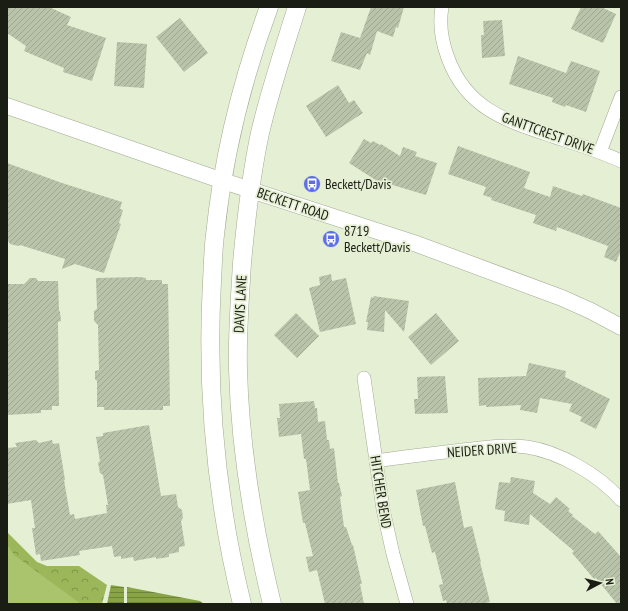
<svg xmlns="http://www.w3.org/2000/svg" width="628" height="611" viewBox="0 0 628 611" font-family="'PT Sans Narrow',sans-serif">
<defs>
<pattern id="forest-crowns" width="20" height="18" patternUnits="userSpaceOnUse"><rect width="20" height="18" fill="#9bb759"/><path d="M2 6a3 3 0 1 1 6 0M12 15a3 3 0 1 1 6 0" fill="none" stroke="#7e9448"/></pattern>
<pattern id="water-rules" width="6" height="5" patternUnits="userSpaceOnUse"><rect width="6" height="5" fill="#88a445"/><path d="M0 2.5h6" fill="none" stroke="#6e8538"/></pattern>
<pattern id="building-hatch" width="6" height="6" patternUnits="userSpaceOnUse"><rect width="6" height="6" fill="#b9c3a9"/><path d="M-1 1l2-2M0 6l6-6M5 7l2-2" fill="none" stroke="#9ea791"/></pattern>
</defs>
<rect width="100%" height="100%" fill="#e5efd4"/>
<!-- forest -->
<path fill="url(#forest-crowns)" d="M7,532L37,562L47,566H79L107,585L102,604H7Z"/>
<!-- park -->
<path fill="#a9c46d" d="M7,544L14,555L81,604H7Z"/>
<!-- water -->
<g fill="url(#water-rules)">
<path d="M111,585L124,587V604H107Z"/>
<path d="M127,587L200,601L204,604H127Z"/>
</g>
<!-- building -->
<g fill="url(#building-hatch)">
<path d="M7,7H49L71,17L67,25L106,38L92,81L63,72L64,68L24,51L26,46L7,33Z"/>
<path d="M371,7H404L398,28L396,27L393,37L377,31L370,55L367,53L360,70L331,61L341,32L360,38Z"/>
<path d="M581,7H601L616,14L603,43L571,29Z"/>
<path d="M180,18L208,53L184,72L156,37Z"/>
<path d="M502,20L505,56L482,58L481,35H484L483,21Z"/>
<path d="M117,42L147,44L144,88L114,86Z"/>
<path d="M518,56L566,73L571,61L600,71L586,112L566,105L565,107L552,102L553,98L509,84Z"/>
<path d="M338,85L349,103L354,100L363,113L326,137L306,106Z"/>
<path d="M364,139L371,143L373,141L380,145L381,144L400,156L403,147L417,152L415,156L437,163L426,195L386,183L385,186L349,163Z"/>
<path d="M458,146L530,172L524,188L550,197L553,186L582,196L583,194L621,208V251L616,262L604,257L608,246L557,227L556,231L533,223L536,215L491,200L492,198L483,195L486,187L448,174Z"/>
<path d="M7,163L62,183L122,202L120,209L123,210L119,223L121,224L104,273L75,264L62,269L65,259L20,245L18,246L10,244L7,239Z"/>
<path d="M331,274L332,281L346,278L356,324L320,332L309,288L320,285L319,277Z"/>
<path d="M140,277L146,278V280H162V284H168L170,406H163V410H104V407H97V381L95,379V371L99,370L98,325L94,321V311L97,309L96,278Z"/>
<path d="M30,278H36L38,281H58L59,310L60,312L61,321L58,322L59,406H52V410H41V413L7,415V284H24Z"/>
<path d="M373,296L409,301L404,332L385,310L384,332L367,330L368,322H366L371,297L375,298Z"/>
<path d="M296,313L319,336L297,358L274,335Z"/>
<path d="M436,313L459,341L431,365L408,337Z"/>
<path d="M529,363L566,371L565,377L610,399L596,429L580,421L582,417L569,411L572,404L540,398L537,413L520,410L521,405L486,407V405L479,406L478,378L526,376Z"/>
<path d="M445,376L448,413L415,414L414,399H418L417,377Z"/>
<path d="M314,401L315,408H317L318,422L325,421L327,440H329L330,449L334,448L338,483H339L342,496L340,497L344,527H346L352,545H353L362,584H360L364,604H325L317,570L309,572L306,557L313,556L305,523H303L298,492L310,490L306,459H304L301,434L279,437L277,418H280L279,404Z"/>
<path d="M149,425L161,496L176,494L178,507L182,510L183,518L181,521L185,546L179,547V552L169,554V557L156,559V557L134,561L133,557L121,559V556L114,557L112,546L79,551L80,555L41,561L40,554L36,555L32,528H35L31,500L7,504V448L17,447L15,443L36,440L39,443L52,440L53,444L59,443L65,480H64L70,515L74,514L75,519L107,513L106,505H108L103,475L100,473L98,463L100,461L96,437L103,436V433Z"/>
<path d="M511,477L535,481L533,493L550,504L556,497L570,509L568,511L573,515L572,516L595,534L598,531L621,557V604H617L596,578L594,579L572,553L574,551L530,514L529,525L504,521L505,511L495,509L499,482L510,483Z"/>
<path d="M455,482L464,528L472,526L481,562H480L490,602L482,604H447L446,600L443,601L439,585L443,584L435,552L432,553L425,526H423L416,490Z"/>
</g>
<g fill="none" stroke-linecap="round" stroke-linejoin="round">
<!-- minor casing -->
<g stroke="#a1aa91" stroke-width="14">
<g id="minor">
<path d="M442,7C439,24 442,42 448,58C466,108 506,121 552,136C576,144 599,151 621,161"/>
<path d="M600,152L621,97"/>
<path d="M364,378L383,509L393,554L407,604"/>
<path d="M376,461C402,457 428,454 454,451C479,448 503,444 527,447C560,452 599,475 621,500"/>
</g>
</g>
<!-- tertiary casing -->
<g stroke="#a1aa91" stroke-width="17">
<path id="tertiary" d="M7,106L223,181L414,243L562,298L591,311L621,327"/>
</g>
<!-- secondary casing -->
<g stroke="#a1aa91" stroke-width="19">
<g id="secondary">
<path d="M242,604C216,498 206,389 212,281C213,265 213,250 215,235C223,157 242,80 269,7"/>
<path d="M272,604C253,526 240,449 238,369C237,334 240,298 242,263C246,219 251,175 260,133C270,90 284,49 297,7"/>
</g>
</g>
<!-- minor -->
<use href="#minor" stroke="#fff" stroke-width="13"/>
<!-- tertiary -->
<use href="#tertiary" stroke="#fff" stroke-width="16"/>
<!-- secondary -->
<use href="#secondary" stroke="#fff" stroke-width="18"/>
</g>
<!-- icons -->
<defs>
<g id="bus-disc" transform="scale(0.9)"><circle r="9.5" fill="#5d6fe6" stroke="#e5efd4"/><path d="M-5-6H5V4H4V6H2V4H-2V6H-4V4H-5ZM-3.5-4V0h7V-4ZM-3.5 1.2v1.5H-2V1.2ZM2 1.2v1.5H3.5V1.2Z" fill="#fff"/></g>
</defs>
<g fill-rule="evenodd">
<use href="#bus-disc" x="312" y="184"/>
<use href="#bus-disc" x="331" y="239"/>
</g>
<g text-anchor="middle" dominant-baseline="central" stroke-width="3.5" stroke-linejoin="round" paint-order="stroke">
<!-- street labels -->
<g font-size="14" fill="#1a1d14" stroke="#e5efd4">
<text transform="translate(548 133) rotate(20)">GANTTCREST DRIVE</text>
<text transform="translate(293 204) rotate(19)">BECKETT ROAD</text>
<text transform="translate(240 304) rotate(-87)">DAVIS LANE</text>
<text transform="translate(482 450) rotate(-4)">NEIDER DRIVE</text>
<text transform="translate(381 492) rotate(81)">HITCHER BEND</text>
</g>
<!-- poi labels -->
<g font-size="14" fill="#1a1d14" stroke="#e5efd4" text-anchor="start">
<text x="325" y="184">Beckett/Davis</text>
<text x="344" y="231">8719<tspan x="344" dy="16">Beckett/Davis</tspan></text>
</g>
</g>
<!-- border -->
<rect width="628" height="611" fill="none" stroke="#1a1d14" stroke-width="16"/>
<!-- north arrow -->
<g transform="translate(600 583) rotate(83)" stroke="#e5efd4" stroke-width="3" paint-order="stroke">
<path d="M0-3L7 15L0 10L-7 15Z" fill="#1a1d14"/>
<text y="-6" font-size="11" font-weight="bold" text-anchor="middle" fill="#1a1d14">N</text>
</g>
</svg>
